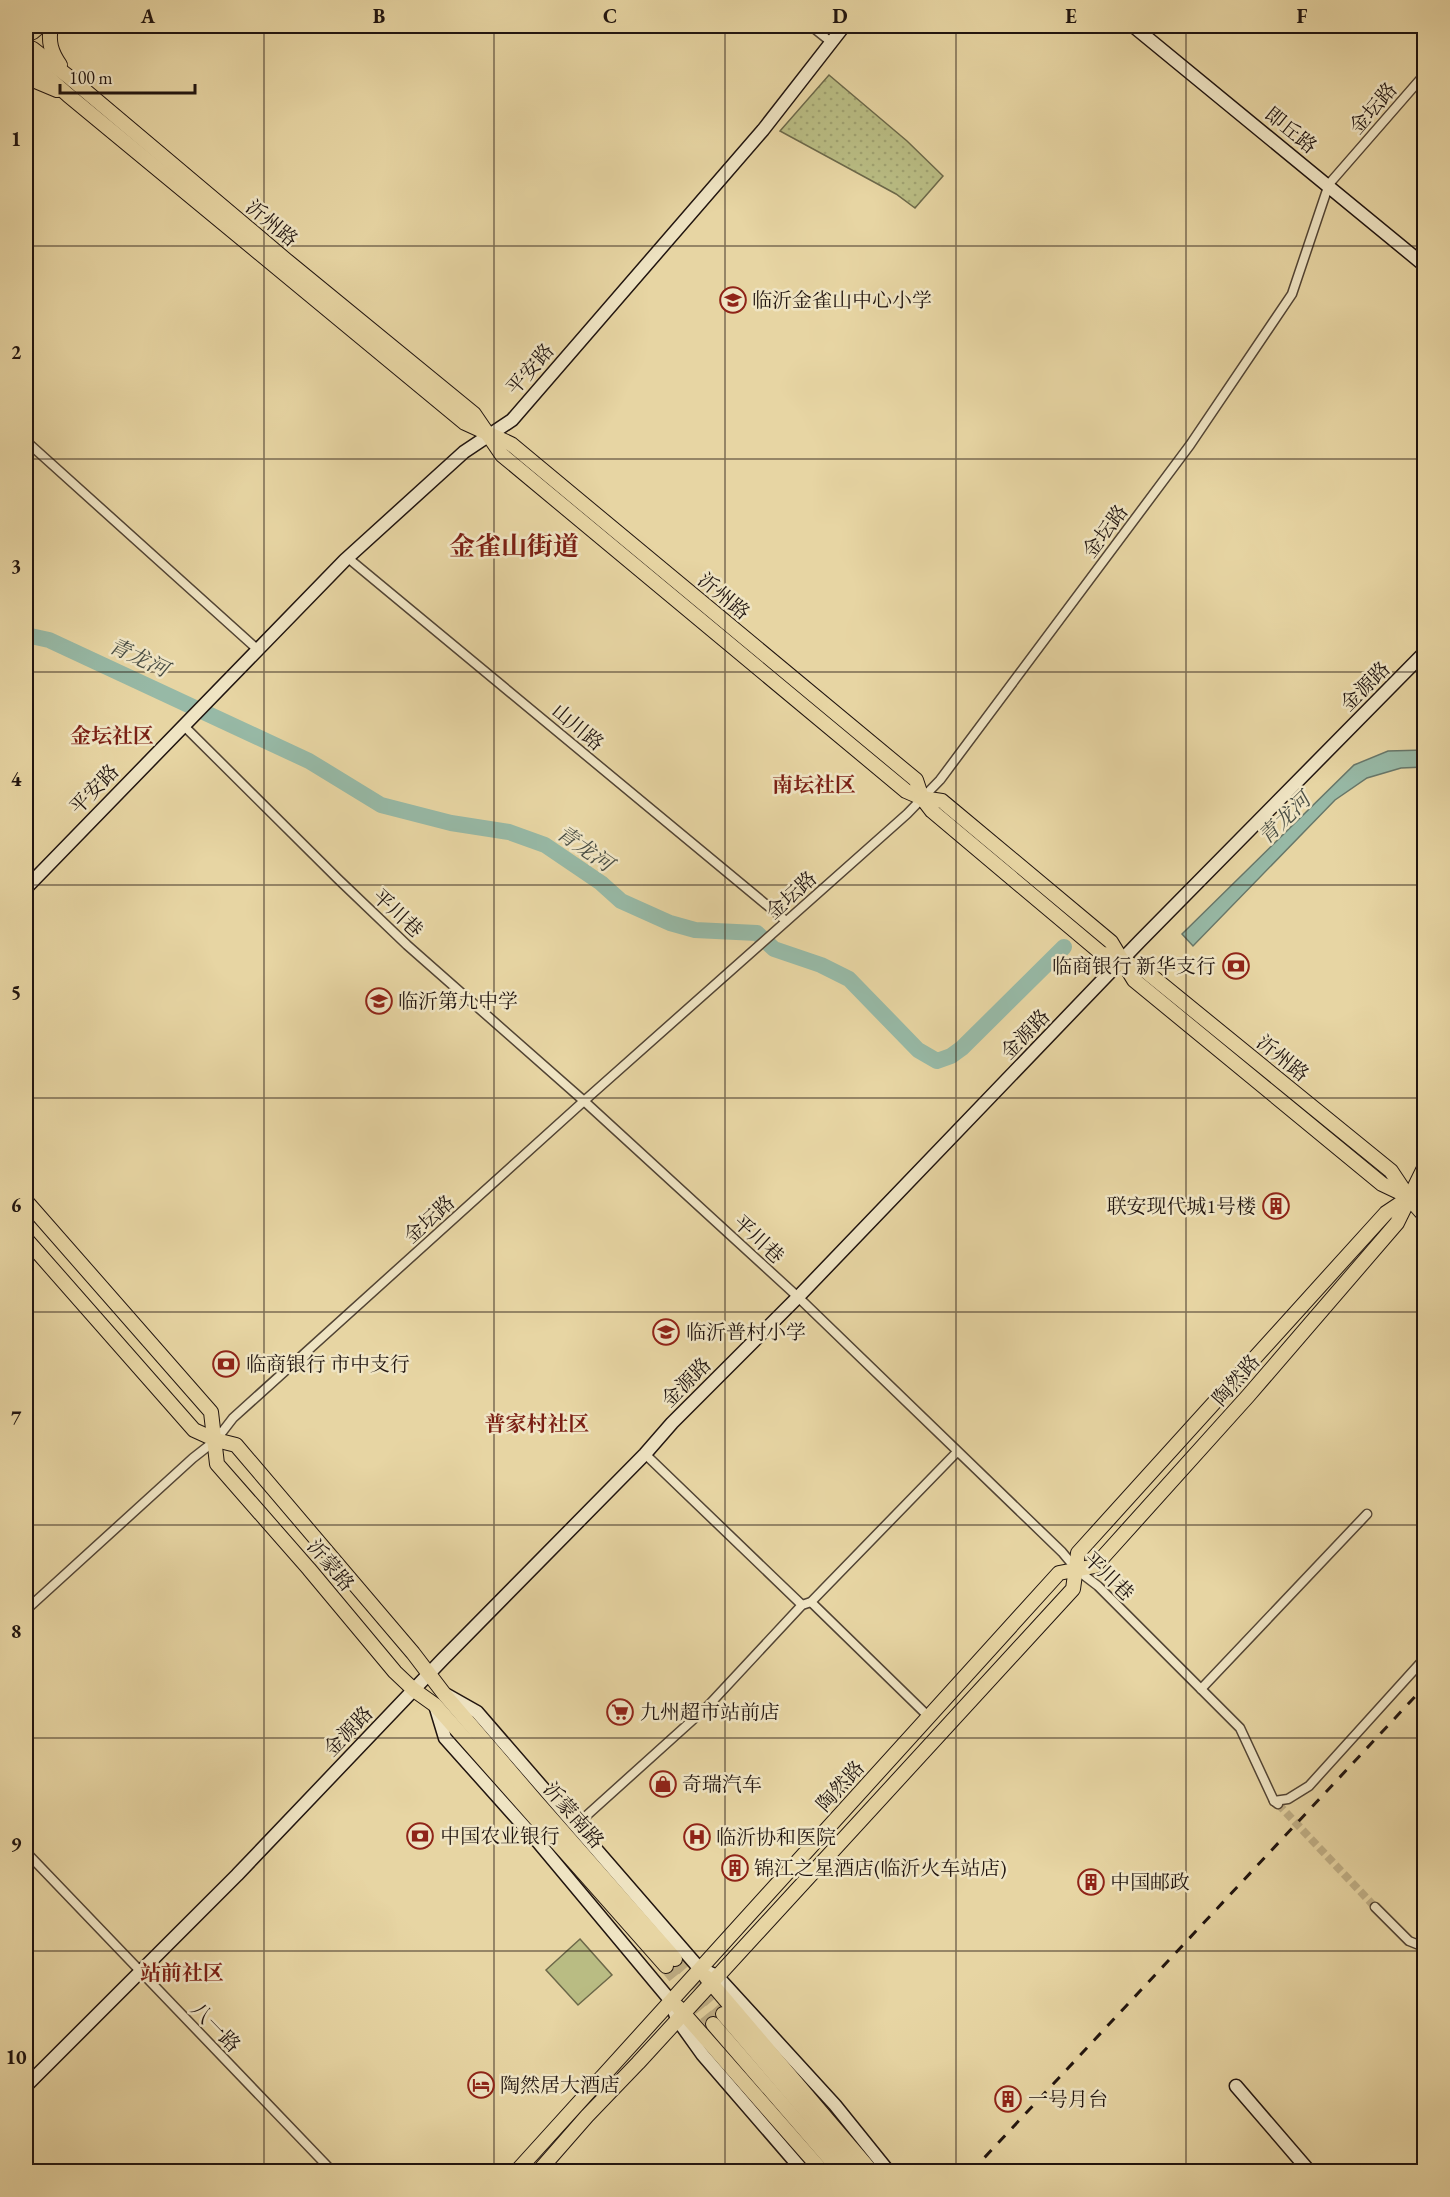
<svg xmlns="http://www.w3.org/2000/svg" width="1450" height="2197" viewBox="0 0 1450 2197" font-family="'EB Garamond','Noto Serif SC',serif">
<defs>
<pattern id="park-dots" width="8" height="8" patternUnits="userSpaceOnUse" patternTransform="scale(1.5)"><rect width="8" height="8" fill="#b9bc83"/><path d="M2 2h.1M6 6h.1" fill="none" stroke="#9fa170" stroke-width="1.8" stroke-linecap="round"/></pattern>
</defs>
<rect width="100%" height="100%" fill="#e7d5a3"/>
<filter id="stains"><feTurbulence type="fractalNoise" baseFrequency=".00333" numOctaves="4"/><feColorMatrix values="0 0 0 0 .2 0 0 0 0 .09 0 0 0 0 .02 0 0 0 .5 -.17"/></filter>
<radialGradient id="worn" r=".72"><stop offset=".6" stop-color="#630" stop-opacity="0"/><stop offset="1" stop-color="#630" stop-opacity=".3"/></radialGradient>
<!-- park -->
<path fill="url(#park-dots)" stroke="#6c6849" stroke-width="1.5" d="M829,75L907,141L943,176L915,208L896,194L780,131Z"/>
<!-- pitch -->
<path fill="#b9bc83" stroke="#6c6849" stroke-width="1.5" d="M580,1939L612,1975L578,2005L546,1970Z"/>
<!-- water -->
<path fill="#97b9a6" stroke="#67776a" stroke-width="1.5" d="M1424,750V767L1401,768L1367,778L1335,800L1193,946L1182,934L1354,765L1388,751Z"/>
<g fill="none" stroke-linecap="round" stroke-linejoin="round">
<!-- river -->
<path stroke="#97b9a6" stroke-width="16" d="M26,635L49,640L309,761L381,805L451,823L509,832L545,845L601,883L621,901L670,923L695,930L757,933L774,949L821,965L849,979L918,1050L937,1061L951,1056L962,1048L1064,947"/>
<!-- street-tunnel -->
<path stroke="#bfae85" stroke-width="8" stroke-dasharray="8 4" stroke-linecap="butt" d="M1278,1804L1375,1907"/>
<!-- primary-tunnel -->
<g stroke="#bfae85" stroke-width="14" stroke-dasharray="14 7" stroke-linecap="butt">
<path d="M675,1959L723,2014"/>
<path d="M666,1966L713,2024"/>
</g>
<!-- street casing -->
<g stroke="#524434" stroke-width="11">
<g id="street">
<path d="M811,26L831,42"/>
<path d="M26,441L257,649"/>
<path d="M348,558L786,921"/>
<path d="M183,725L338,879L407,945L584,1101L798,1297L1062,1552L1077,1570L1098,1586L1240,1728L1274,1801L1278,1804"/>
<path d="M645,1454L802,1605"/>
<path d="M811,1602L929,1717"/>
<path d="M26,1610L193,1458L216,1440L233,1418L584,1101L907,814L940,780L1190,445L1292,294L1329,184L1424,75"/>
<path d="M1201,1689L1367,1514"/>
<path d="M1274,1801L1288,1799L1309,1786L1424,1659"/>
<path d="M575,1826L707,1707L802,1605L811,1602L957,1452"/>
<path d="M26,1852L333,2172"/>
<path d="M1375,1907L1409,1941L1424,1947"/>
</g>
</g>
<!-- secondary casing -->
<g stroke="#20140f" stroke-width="15">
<g id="secondary">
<path d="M1133,26L1424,265"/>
<path d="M26,888L345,560L464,452L512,420L763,130L844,26"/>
<path d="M447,1695L477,1712L699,1968L717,1976L835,2105L889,2172"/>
<path d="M435,1705L445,1738L538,1842L670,2000L677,2019L702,2054L804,2172"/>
<path d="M26,2086L237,1875L443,1659L645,1454L672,1423L798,1297L1140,941L1424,653"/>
<path d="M1236,2086L1310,2172"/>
</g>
</g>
<!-- primary casing -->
<g stroke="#20140f" stroke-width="16">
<g id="primary">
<path d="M51,26C48,42 51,52 60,65"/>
<path d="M26,35L33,32L40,26"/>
<path d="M26,46L33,49L69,77L286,260L474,414L502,455L906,791L922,798L942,801L1111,942L1134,980L1382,1184L1424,1204"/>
<path d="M26,58L68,95L465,423L511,444L916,780L922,798L932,811L1101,953L1143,969L1391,1171L1409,1198L1424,1215"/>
<path d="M26,77L57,90"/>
<path d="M26,1201L211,1412L217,1464L309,1569L395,1672L414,1690L435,1705L666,1966"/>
<path d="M26,1239L194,1430L216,1440L236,1445L413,1653L445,1695L535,1800L675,1959"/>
<path d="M706,1977L872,2172"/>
<path d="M678,2007L823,2172"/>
<path d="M723,2014L858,2172"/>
<path d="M713,2024L841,2172"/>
<path d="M516,2172L1059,1573L1095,1566L1248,1396L1397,1223L1424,1168"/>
<path d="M538,2172L587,2116L638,2063L1073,1589L1078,1553L1386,1213L1407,1199"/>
</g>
</g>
<!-- street -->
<use href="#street" stroke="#efe4c3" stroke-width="8"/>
<!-- secondary -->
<use href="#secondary" stroke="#efe4c3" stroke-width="12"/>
<!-- primary -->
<use href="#primary" stroke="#e7d5a3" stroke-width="14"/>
<!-- rail -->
<path stroke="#20140f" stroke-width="3" stroke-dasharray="10 10" stroke-linecap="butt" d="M971,2172L1424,1687"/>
</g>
<!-- grid -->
<path fill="none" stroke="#20140f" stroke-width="1.5" stroke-opacity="0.55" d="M264,26V2172M494,26V2172M725,26V2172M956,26V2172M1186,26V2172M26,246H1424M26,459H1424M26,672H1424M26,885H1424M26,1098H1424M26,1312H1424M26,1525H1424M26,1738H1424M26,1951H1424"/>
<!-- icons -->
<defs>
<g id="school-ring" transform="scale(1.35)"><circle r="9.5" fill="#efe4c3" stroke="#8f2418" stroke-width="1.5"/><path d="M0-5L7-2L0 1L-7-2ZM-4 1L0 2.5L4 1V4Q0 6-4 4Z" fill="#8f2418"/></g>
<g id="bank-ring" transform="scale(1.35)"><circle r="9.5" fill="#efe4c3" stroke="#8f2418" stroke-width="1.5"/><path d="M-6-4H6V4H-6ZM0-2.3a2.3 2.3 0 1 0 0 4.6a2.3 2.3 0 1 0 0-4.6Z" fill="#8f2418"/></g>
<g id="building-ring" transform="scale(1.35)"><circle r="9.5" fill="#efe4c3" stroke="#8f2418" stroke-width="1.5"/><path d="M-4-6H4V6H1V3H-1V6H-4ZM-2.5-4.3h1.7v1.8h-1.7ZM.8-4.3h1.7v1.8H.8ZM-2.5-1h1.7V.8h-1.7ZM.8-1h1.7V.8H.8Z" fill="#8f2418"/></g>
<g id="supermarket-ring" transform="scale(1.35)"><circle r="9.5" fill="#efe4c3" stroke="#8f2418" stroke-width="1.5"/><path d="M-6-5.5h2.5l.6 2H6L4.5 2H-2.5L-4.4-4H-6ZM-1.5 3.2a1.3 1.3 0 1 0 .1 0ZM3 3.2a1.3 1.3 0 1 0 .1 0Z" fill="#8f2418"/></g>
<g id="shop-ring" transform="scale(1.35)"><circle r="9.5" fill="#efe4c3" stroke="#8f2418" stroke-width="1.5"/><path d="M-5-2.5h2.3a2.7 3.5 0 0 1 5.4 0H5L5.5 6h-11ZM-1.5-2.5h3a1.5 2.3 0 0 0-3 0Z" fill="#8f2418"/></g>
<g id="hospital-ring" transform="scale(1.35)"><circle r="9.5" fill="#efe4c3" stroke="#8f2418" stroke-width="1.5"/><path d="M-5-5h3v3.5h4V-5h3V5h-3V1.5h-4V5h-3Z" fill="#8f2418"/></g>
<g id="hotel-ring" transform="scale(1.35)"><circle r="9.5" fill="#efe4c3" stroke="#8f2418" stroke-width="1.5"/><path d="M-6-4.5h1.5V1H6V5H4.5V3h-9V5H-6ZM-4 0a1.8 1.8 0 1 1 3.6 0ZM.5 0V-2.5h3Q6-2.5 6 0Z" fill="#8f2418"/></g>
</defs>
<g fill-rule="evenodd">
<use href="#school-ring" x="733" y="300"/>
<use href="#bank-ring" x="1236" y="966"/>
<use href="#school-ring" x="379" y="1001"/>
<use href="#building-ring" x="1276" y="1206"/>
<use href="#school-ring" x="666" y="1332"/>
<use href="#bank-ring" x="226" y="1364"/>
<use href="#supermarket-ring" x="620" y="1712"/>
<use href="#shop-ring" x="663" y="1784"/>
<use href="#bank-ring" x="420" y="1836"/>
<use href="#hospital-ring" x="697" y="1837"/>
<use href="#building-ring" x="735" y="1868"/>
<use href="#building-ring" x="1091" y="1882"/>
<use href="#hotel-ring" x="481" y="2085"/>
<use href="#building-ring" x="1008" y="2099"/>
</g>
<g text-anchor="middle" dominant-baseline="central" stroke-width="5" stroke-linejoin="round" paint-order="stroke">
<!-- street labels -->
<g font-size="20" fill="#20140f" stroke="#efe4c3">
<text transform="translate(1373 108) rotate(-49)">金坛路</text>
<text transform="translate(1291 130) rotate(39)">即丘路</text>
<text transform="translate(272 223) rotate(40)">沂州路</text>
<text transform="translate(530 369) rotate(-49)">平安路</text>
<text transform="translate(1105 531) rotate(-53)">金坛路</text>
<text transform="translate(724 596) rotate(40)">沂州路</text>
<text transform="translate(1365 686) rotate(-45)">金源路</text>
<text transform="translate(578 727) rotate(40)">山川路</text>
<text transform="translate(94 789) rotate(-46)">平安路</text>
<text transform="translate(791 895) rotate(-42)">金坛路</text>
<text transform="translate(398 913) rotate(43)">平川巷</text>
<text transform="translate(1025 1034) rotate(-46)">金源路</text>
<text transform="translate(1283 1058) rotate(39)">沂州路</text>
<text transform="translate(429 1219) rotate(-42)">金坛路</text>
<text transform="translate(759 1239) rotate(43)">平川巷</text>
<text transform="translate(1236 1380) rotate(-49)">陶然路</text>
<text transform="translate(686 1382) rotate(-45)">金源路</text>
<text transform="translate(331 1565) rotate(50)">沂蒙路</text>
<text transform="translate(1109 1576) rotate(44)">平川巷</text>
<text transform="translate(348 1731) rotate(-46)">金源路</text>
<text transform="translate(840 1786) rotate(-48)">陶然路</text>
<text transform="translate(574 1815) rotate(49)">沂蒙南路</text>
<text transform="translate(216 2027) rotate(46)">八一路</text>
</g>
<!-- poi labels -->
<g font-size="20" fill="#20140f" stroke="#efe4c3" text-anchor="start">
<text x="752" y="300">临沂金雀山中心小学</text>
<text x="1216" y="966" text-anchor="end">临商银行 新华支行</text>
<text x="398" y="1001">临沂第九中学</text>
<text x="1256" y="1206" text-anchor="end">联安现代城1号楼</text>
<text x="686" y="1332">临沂普村小学</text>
<text x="246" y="1364">临商银行 市中支行</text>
<text x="640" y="1712">九州超市站前店</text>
<text x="682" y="1784">奇瑞汽车</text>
<text x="440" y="1836">中国农业银行</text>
<text x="716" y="1837">临沂协和医院</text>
<text x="754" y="1868">锦江之星酒店(临沂火车站店)</text>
<text x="1110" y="1882">中国邮政</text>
<text x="500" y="2085">陶然居大酒店</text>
<text x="1028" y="2099">一号月台</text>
</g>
<!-- water labels -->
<g font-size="21" font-style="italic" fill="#4a4e44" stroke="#efe4c3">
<text transform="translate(139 657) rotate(25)">青龙河</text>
<text transform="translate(1284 818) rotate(-44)">青龙河</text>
<text transform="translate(585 848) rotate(35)">青龙河</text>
</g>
<!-- neighbourhood labels -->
<g font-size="21" font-weight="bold" fill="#7a1f14" stroke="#efe4c3">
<text x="112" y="735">金坛社区</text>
<text x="814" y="784">南坛社区</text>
<text x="537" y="1423">普家村社区</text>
<text x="182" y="1972">站前社区</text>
</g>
<!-- district labels -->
<g font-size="26" font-weight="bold" fill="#7a1f14" stroke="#efe4c3">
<text x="514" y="546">金雀山街道</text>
</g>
</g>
<!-- margin -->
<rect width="1450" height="2197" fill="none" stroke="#e7d5a3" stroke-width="66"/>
<!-- scale -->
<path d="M60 84v9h135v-9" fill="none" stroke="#20140f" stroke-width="3"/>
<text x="69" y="84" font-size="18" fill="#20140f" stroke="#efe4c3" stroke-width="4.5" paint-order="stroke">100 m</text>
<rect x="33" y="33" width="1384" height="2131" fill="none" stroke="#20140f" stroke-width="2"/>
<g font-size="20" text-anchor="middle" font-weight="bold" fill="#20140f">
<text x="148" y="23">A</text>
<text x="379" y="23">B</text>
<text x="610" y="23">C</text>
<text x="840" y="23">D</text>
<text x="1071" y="23">E</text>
<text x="1302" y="23">F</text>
<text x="16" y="146">1</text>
<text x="16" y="359">2</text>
<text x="16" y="573">3</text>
<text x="16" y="786">4</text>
<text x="16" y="999">5</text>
<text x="16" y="1212">6</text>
<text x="16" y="1425">7</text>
<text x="16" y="1638">8</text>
<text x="16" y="1851">9</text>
<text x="16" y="2064">10</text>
</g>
<rect width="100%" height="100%" filter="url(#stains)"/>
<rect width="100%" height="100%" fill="url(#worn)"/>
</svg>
